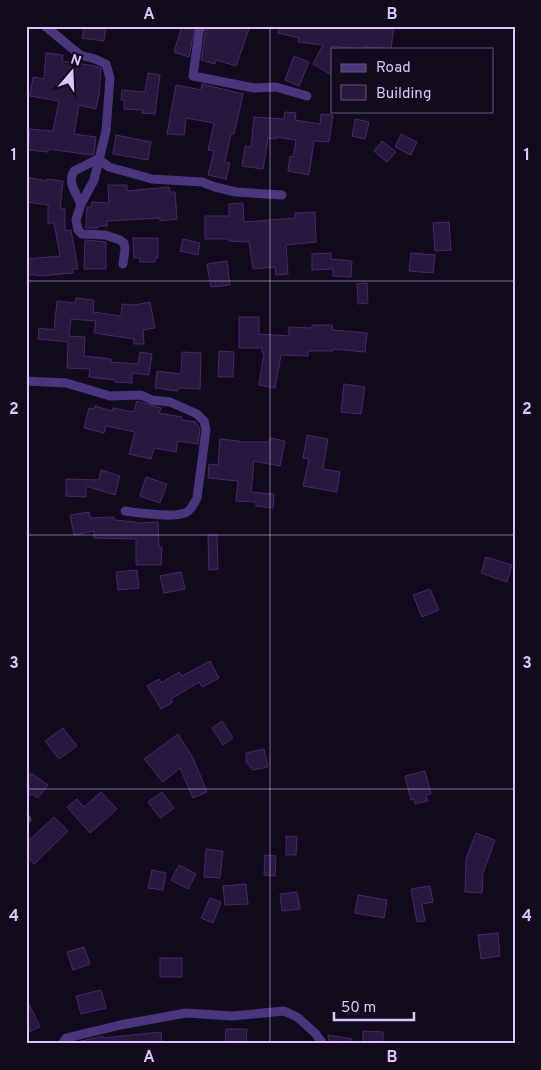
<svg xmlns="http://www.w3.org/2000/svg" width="541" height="1070" viewBox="0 0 541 1070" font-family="Overpass,sans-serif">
<rect width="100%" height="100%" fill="#130b1d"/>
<!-- building -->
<g fill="#29183e" stroke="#46296a">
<path d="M84,26H106L104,41L82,38Z"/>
<path d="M182,26H195L189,57L174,52Z"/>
<path d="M208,26H250L236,66L216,60L215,64L201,60L205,34Z"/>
<path d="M280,26H394L391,49L365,47V49H354L332,46V75L313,64L323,45L298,42L299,38L278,33Z"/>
<path d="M46,53L63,55L62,61L95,66L101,68L99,95L96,109L79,105L74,134L96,137L94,154L92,155L48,149V152L28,150L30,129L53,131L59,101L30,96L33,77L44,79Z"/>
<path d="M294,56L309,62L299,86L285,80Z"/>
<path d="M148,73L160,75L155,114L142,113L143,110L124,109V100H121L122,90L145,92Z"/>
<path d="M202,84L243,94L234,134H231L225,162L230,163L226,179L208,175L214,151L208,150L214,123L186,118L184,135L167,134L176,85L201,90Z"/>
<path d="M285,112L296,113L295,120L320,124L321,114L333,115L329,142L314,141L309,175L288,171L290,156L293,157L296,140L276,137V139L268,138L263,169L242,166L245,146L251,147L254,117L284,119Z"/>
<path d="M355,119L369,122L365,139L352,136Z"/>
<path d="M401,134L417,142L411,155L395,147Z"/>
<path d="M116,135L151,142L148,160L113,154Z"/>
<path d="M382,141L396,152L387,162L374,151Z"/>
<path d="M26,177L47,181V179L63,181L60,209H65V231L71,230L78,269H73V273L39,276L38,275H26V259L60,256L54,223H48V205L26,202Z"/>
<path d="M108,185H127V191L169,187L170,192H175L177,219L160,221V218L107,221V226H98V228H86L87,207H91L92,202L109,203Z"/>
<path d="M243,203L244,222L295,218V213L315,212L316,242L286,245L288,274L276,275L275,267L253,269L249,242L229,241V239H205V216H229V204Z"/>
<path d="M449,222L451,250L435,251L433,223Z"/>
<path d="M133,238H158V258H155V262H140V258H134Z"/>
<path d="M183,239L200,243L198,255L180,251Z"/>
<path d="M85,240L106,242V269H84Z"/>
<path d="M331,253V259L352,261L351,277L333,276V269L312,270V254Z"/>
<path d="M411,253L435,255L433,273L409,271Z"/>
<path d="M227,261L230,285L211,287L207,264Z"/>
<path d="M367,283L368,303L358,304L357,284Z"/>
<path d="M76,298L94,300L93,312L121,316L122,304L135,305L150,302L155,328L143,330L144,344H134V339L94,333L96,321L71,319L69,336L85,337L84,356L111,359V362L138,364L140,352L152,354L149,375L132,373V383L115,382V380L89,377L90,369L67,368L68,342L38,339L39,328L54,330L57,301L75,303Z"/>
<path d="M239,317H259V334L289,336V327L312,328V325H332L333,330L367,333L365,352L333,349V351H308V356L281,355L275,388L259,385L264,353H262V348H239Z"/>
<path d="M219,351L234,352L233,377H218Z"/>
<path d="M182,352L201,353L200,389L178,388V391L155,388L157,371L181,374Z"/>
<path d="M344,384L365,387L361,414L341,412Z"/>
<path d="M137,401L161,408L159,413L182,417V420L196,422L200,430L198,444L178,441L176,452L154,448L151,459L129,454L135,432L106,426L104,433L84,428L89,408L94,409L95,406L112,411L113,408L134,412Z"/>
<path d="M307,435L328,439L323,469L340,472L337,492L303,486L309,459L303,458Z"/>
<path d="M270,438L285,441L280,466L254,461L251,492L274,494L273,508L256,506V502L236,501L238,481L208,478L209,464L218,465L220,439L239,441V442H269Z"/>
<path d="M101,470L120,476L115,495L86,486V497L66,496V479L99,480Z"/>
<path d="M146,477L167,484L160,503L140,496Z"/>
<path d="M89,512L90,518L114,517V520L135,522V523L158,522L159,547H162L161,565H136V539L94,538V531L74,535L70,515Z"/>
<path d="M208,535H217L218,569L209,570Z"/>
<path d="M486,557L512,565L507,582L481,573Z"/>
<path d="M137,570L139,588L118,590L116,572Z"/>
<path d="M181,572L185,589L164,593L160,576Z"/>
<path d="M430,589L439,610L422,617L413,595Z"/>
<path d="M210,661L219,678L202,687L199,682L171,699L173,702L161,709L147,686L159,679L161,683L179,672L182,676Z"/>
<path d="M222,721L233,738L223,745L212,728Z"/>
<path d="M63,728L77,746L59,759L45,741Z"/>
<path d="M178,734L193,758L207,792L193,798L180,768L163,782L144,759Z"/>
<path d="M264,749L268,767L253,770L246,762V753Z"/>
<path d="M425,771L431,794L426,795L428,801L415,804L414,799L411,800L405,776Z"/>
<path d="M31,773L48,785L38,798L32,794L26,799V780Z"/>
<path d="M101,792L117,809L90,833L67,807L77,799L84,807Z"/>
<path d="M162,792L174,808L160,818L148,802Z"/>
<path d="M54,817L68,831L34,864L26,856V843Z"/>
<path d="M476,833L495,840L483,873L482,893L465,892L466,859Z"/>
<path d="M286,836L297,837L296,855H286Z"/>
<path d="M206,849L223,851L220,878L204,877Z"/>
<path d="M265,855L276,856L275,876L264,875Z"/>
<path d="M179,865L196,874L188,889L171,880Z"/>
<path d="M152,870L166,873L163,890L148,888Z"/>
<path d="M246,884L248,904L225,905L223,886Z"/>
<path d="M430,886L433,902L422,904L425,921L417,922L411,889Z"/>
<path d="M297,892L300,909L282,911L280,894Z"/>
<path d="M358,895L387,900L384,918L355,913Z"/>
<path d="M210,898L221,902L213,923L201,918Z"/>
<path d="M498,933L500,956L481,959L478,935Z"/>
<path d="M84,947L90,964L73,970L67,952Z"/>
<rect x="160" y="958" width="22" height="19"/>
<path d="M101,990L106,1008L81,1014L76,996Z"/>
<path d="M26,998L40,1027L26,1033Z"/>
<path d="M226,1029H247L246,1044H225Z"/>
<path d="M363,1031L383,1032V1044H363Z"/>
<path d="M161,1032L162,1044H77V1042L103,1036V1038Z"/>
<path d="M328,1035L352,1039V1044H329Z"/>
</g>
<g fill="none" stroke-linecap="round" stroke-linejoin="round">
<!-- street -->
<g stroke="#4a367c" stroke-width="9">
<path d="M45,26L80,55L95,59L106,64L110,78L106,131L94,180L81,204L76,220L78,230L82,234L105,235L120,240L124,243L125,249L123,264"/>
<path d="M202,26L199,32L193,76L254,88L276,87L307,96"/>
<path d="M98,159L109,167L152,179L202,182L215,187L236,192L282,195"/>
<path d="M81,204C76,193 67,182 74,171L98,159"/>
<path d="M26,381L66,383L110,396L141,395L152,400L170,402L197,414L204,421L206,430L197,498C194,503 191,511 185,513C171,518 140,513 125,511"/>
<path d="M26,820L27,819"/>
<path d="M62,1044L66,1038L120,1025L186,1013L232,1016L284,1011L297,1017L315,1033L323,1044"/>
</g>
</g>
<!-- grid -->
<path fill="none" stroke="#dbc7ff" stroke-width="1" stroke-opacity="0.55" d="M270,26V1044M26,281H515M26,535H515M26,789H515"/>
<!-- border -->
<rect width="541" height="1070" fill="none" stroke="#130b1d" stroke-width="55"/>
<!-- legend -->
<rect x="331" y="48" width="162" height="65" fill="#130b1d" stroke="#635677"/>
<rect x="341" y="64" width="25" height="8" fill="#4a367c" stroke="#635677"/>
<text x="376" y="72" font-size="15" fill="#dbc7ff">Road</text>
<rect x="341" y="85" width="25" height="15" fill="#29183e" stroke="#635677"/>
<text x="376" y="98" font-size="15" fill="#dbc7ff">Building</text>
<!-- north arrow -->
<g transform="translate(72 72) rotate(19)" stroke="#130b1d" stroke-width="4" paint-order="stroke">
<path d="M0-4L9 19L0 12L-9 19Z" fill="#dbc7ff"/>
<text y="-8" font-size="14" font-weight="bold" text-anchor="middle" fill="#dbc7ff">N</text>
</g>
<!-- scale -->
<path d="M334 1012v8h80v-8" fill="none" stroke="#dbc7ff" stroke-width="2.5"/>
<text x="341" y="1012" font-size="15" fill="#dbc7ff" stroke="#130b1d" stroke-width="4" paint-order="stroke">50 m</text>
<rect x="28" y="28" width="486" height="1014" fill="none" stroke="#dbc7ff" stroke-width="2"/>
<g font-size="16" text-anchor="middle" font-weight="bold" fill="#dbc7ff">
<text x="149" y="19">A</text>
<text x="392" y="19">B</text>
<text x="14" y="160">1</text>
<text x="527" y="160">1</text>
<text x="14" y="414">2</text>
<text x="527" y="414">2</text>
<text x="14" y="668">3</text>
<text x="527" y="668">3</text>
<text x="14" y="921">4</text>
<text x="527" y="921">4</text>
<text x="149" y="1062">A</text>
<text x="392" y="1062">B</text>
</g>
</svg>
